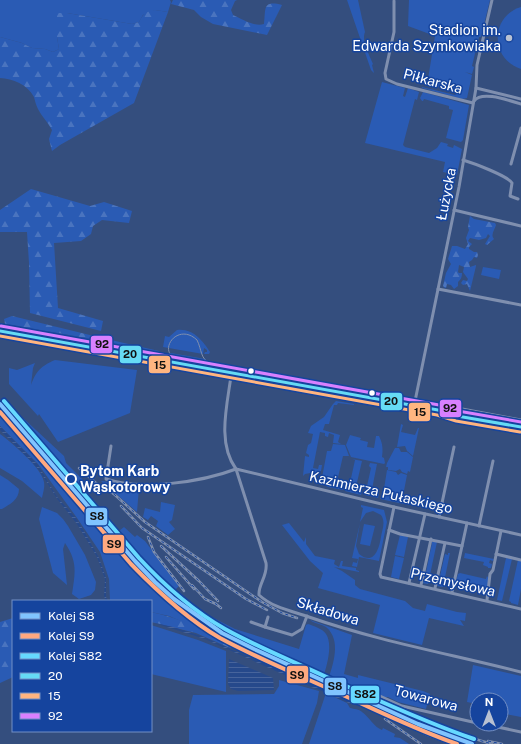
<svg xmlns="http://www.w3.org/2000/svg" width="521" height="744" viewBox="0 0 521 744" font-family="'Public Sans',sans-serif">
<defs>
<pattern id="forest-firs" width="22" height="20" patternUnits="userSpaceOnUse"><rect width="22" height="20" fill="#2a5bb4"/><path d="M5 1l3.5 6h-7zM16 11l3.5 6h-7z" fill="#4a74bf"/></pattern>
<pattern id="water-rules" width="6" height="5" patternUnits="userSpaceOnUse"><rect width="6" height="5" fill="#26498b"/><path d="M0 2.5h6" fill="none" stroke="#47649c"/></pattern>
</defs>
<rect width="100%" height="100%" fill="#344e7e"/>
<!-- green -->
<g fill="#2a5bb4">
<path d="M0,0H170L171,2L168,12L155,10L143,15L139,22L132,24L67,13H57V37L59,49L53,52L45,49L32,48L22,43L0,37Z"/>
<path d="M347,0H358L365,32C361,41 370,56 373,64L372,65L374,73L371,70Z"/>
<path d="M409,0H490L481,37H479L472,66L474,67L472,74L465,72L472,75L467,98L462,99L422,88V87L455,95L461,90L427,85L435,36L408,26Z"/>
<path d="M521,7V69C490,59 490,16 521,7Z"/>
<path d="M382,82L405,88L403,96L405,97L408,88L419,92L417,100L415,99L403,145L405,147L429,153L437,148L441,142L448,144L447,146L453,148L454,145L462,149L457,175L443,172L445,162L365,143Z"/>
<path d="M423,92L469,105L463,140L461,142L446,138L453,110L449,109V106L424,99L423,101H422L420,98Z"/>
<path d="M483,267L501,270L499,279L481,275Z"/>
<path d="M15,326L98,340V337L159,351L161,355L157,357L14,332Z"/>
<path d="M177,330C193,328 203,341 210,352L209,354H204L205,352H207V350L204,348L203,354L163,347L165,336L169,337Z"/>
<path d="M171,353L205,359L207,361L228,366L227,369L226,370L176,361L171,358L169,355Z"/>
<path d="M55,360L137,370L130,413L58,442L39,414L38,416L9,384V368L17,370L35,363L33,368L31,385C36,371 41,366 55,360Z"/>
<path d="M336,401L354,404V405L338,403L337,405H334L329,424H325L323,430L340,435L338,442L341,444L333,443L334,435L329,433L328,437L325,436V433L320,432L313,468L318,469L319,465H322L321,471L305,474L303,476L305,456L309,457V455L306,453L308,445L311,443L313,434L308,433L311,426L324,417L333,404Z"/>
<path d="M8,404L64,456L66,463L85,482L80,487L119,531L124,527L135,537L137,535L145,541L179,586L174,591L200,611L235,629L299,649L306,625L308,624C314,626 323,629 326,634C333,644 327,666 323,677L221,628L203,618L185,605L136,560L6,406Z"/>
<path d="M0,411L110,541L139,571L172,604L220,638L169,616L151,612V601L110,600L109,579L100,552L77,518L38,464L0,426Z"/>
<path d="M401,424L403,425L401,432L415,435L418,428H419L413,456L407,451L405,446L397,447Z"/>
<path d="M0,434C12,443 42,468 44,482C45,487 43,493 42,498L22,481L0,468Z"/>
<path d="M350,435L361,438L360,440L368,442L367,447L374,448L376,436H379C383,444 383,450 382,457L384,458L385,463L384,464L351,457L346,445Z"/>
<path d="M333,444L345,445L349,456H343L336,486H343V490L328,487L321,483L327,451H331Z"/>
<path d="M395,448H399L401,452H407L413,457L410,472L408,471L407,474L402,472L400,469L396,471L388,470V467H386L387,463Z"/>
<path d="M352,459L362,461L355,491L360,492L361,490L362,491L361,495L345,491L347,482L350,483L355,460Z"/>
<path d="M370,463L377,464L371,494L376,495L377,494H379L378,498L365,495L371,468L369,466Z"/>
<path d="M387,470L396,472L398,475L401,473L407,475L402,501L404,504L380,499L383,495Z"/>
<path d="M0,475L8,480L19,489C19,500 10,504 2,509H0Z"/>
<path d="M101,481C109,481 115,486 122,486L123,488H139L137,512Z"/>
<path d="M161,502L175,505L172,520L169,522L175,529L168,535L156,526L158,521L151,516L148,520L143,517L145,508L160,512Z"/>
<path d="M361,505L384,510L387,522L379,561L359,557L357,567L352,566L353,562L357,563L358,559L352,558L360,523L356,546L359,554C374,566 379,549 381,537C382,530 386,522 381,515L373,511L366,513L360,522L363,508L361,507Z"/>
<path d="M42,507L57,513L63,519L68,526L85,555L96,582L95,590L91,595L79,599L72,594C75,573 78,562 65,543L63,549L67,585L53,573L39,519Z"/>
<path d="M289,523L304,542L306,537V544L315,556L335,560L334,564L339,567L341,561H343L342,566L356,568V570L359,571V572L334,567L342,571L355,580V585L360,589L405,601L413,608L425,611L427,604L457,612L466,613L465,621L460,620L464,626L429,618L422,645L373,633L380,605L318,588L323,573L310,561L282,525Z"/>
<path d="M364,524L375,526L370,546L360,544Z"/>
<path d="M400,535L408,537L404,557L395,555Z"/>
<path d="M431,542H437L428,584L422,583L424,582L432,543Z"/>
<path d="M448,553H450L443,587L437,586L440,580H444L443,577L440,576L445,554L448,555Z"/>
<path d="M465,553L494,559L493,561L490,560L489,563L492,564L491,568H488V567L483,565L484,562L464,558Z"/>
<path d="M395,556L404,558L399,579L391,577Z"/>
<path d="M506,558L512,559L502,601L497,600Z"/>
<path d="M518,560L521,561V589L518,605L511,603V602L509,601Z"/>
<path d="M460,573L486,579L487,576L489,579L487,589L484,588V586L481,585V587L461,580L460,582L456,581L458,574Z"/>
<path d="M310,620L352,635L344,674L358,678V675L423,691L430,694L426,709L398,702L388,697L371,698L328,680C333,665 342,640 326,627C321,624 313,623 310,620Z"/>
<path d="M151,625L198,640L226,651V692L151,674Z"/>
<path d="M473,665L521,676V717L501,713V700H477V704L467,702Z"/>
<path d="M279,680L319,691L317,703L302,744H189V710L193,695L274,694L279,686Z"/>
<path d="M326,693L347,703L350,708C354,709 359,709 362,712C369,717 374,727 382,730L383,728L395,734L394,737L400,738L409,744H309Z"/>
</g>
<!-- forest -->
<g fill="url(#forest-firs)">
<path d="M173,0H237L235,1L231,10L233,15C242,19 254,27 264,24C266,9 262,0 282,5L267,35L213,24L201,17L194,10L171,4Z"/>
<path d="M155,10L168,12L134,103L60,145L52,151L49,139L52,130C48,122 42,117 38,109C36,105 35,101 34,97C27,84 13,79 0,78V37L22,43L32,48L45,49L53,52L59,49L57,37V13H67L132,24L139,22C143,14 146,11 155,10Z"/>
<path d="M31,189L90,206L104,202L132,211L129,223L102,220L93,226L91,234L81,241L54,243L58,308L103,321L101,331L30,313L29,263L27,232H0V210Z"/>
<path d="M470,216L474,219L495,223L496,225C495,229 490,235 494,239L487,245L485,244L490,236L488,234L486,238L479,240L470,238L468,241L472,244L469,247V249L474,252H477L478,255L477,258L474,257L472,260L469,262L470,267L476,265V266L470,291L467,284L463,285L461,283L463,280L467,281L468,279L463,272L464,267L459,265L458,272L459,273H462C462,277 461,279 458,282V286L454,289L451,285L447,284L446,288H445L443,286L446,273L451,264L448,259L452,246H457L465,249L468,244L466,238L469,230L468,227Z"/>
<path d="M12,316L98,337V340L5,324L4,319Z"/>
<path d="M151,612C178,618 210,630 232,647L230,648L196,633L151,622Z"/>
<path d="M13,618V677L0,683V622Z"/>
</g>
<!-- water -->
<g fill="url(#water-rules)">
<path d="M0,426L38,465L57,497L76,518L84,531L99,558L106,578V597L108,601H106L104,596L105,579L97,557L77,524L58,500L39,470L30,460L0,430Z"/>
<path d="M151,622L173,627L201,636L303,681L331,692L358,706C342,702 327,692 311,687L205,639Z"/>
<path d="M229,659L273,678L274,690L238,691L231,689L228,684Z"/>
</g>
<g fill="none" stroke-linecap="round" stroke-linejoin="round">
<!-- minor -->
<g stroke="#7f8faf" stroke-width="3">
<path d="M394,1V32L385,73L386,79L397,84L473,103"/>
<path d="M476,88L521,99"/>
<path d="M474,101C482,90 510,101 521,104"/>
<path d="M463,160C473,163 508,176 512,183L510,196L518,199"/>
<path d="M511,164L521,128"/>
<path d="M454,210L521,226"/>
<path d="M438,289L521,305"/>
<path d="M231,376C227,406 217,443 236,469L266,563C268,576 258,584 259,595C273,608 292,611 309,617C378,641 450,654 521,672"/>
<path d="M413,411L459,187L476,88L477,65L492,0"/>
<path d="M111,446L106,479C141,491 202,482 236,469"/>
<path d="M236,469L394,507L521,535"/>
<path d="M394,507L380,574L381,577L521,609"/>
<path d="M439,517L454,447"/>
<path d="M479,526L493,461"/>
<path d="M389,530L400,534L462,546"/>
<path d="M496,554L521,560"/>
<path d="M409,583L425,514"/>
<path d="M421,585L431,539"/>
<path d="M435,588L445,543"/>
<path d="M452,592L467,523"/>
<path d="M487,600L490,574L493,570L501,531"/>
<path d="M268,617L265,627L292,635L302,629L307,616"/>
<path d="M251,622L265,627"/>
<path d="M371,692L402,706L477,723"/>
<path d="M484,724L521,732"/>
</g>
<!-- major -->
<g stroke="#7e8fad" stroke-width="4">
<path d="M0,331L438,410L449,413"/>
<path d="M0,336L413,411L457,416L521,427"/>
</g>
<!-- tram -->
<path stroke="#7f8fae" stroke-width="1" d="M521,419L377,392L211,364C200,359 202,350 197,340C177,321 155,353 179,360L402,398L521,421"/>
<!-- rail casing -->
<g stroke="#7f8fae" stroke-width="2.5">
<g id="rail">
<path d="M79,468L105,491"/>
<path d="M104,487L115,495L145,522L262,602L282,613L297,618"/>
<path d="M121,506L142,528L246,599L267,610"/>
<path d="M148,537L154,552L184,591"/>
<path d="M161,546L199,581L218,601"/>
<path d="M166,557L194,589"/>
<path d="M192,585L205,599L216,604L221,608"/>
<path d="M352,691L421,723L492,744"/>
<path d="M337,692L428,735L452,744"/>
<path d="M385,719L421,744"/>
<path d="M488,741L502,744"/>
</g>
</g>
<!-- rail -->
<use href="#rail" stroke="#15449e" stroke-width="1" stroke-dasharray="3" stroke-linecap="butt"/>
<!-- bus-1 casing -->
<g stroke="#15449e" stroke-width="6">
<path id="bus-1" d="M0,331L438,410L457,416L521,427"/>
</g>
<!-- bus-2 casing -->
<g stroke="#15449e" stroke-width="6">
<path id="bus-2" d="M0,336L437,415L456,421L520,432"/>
</g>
<!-- bus-3 casing -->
<g stroke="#15449e" stroke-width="6">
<path id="bus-3" d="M1,326L439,405L458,411L521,422"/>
</g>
<!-- bus-1 -->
<use href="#bus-1" stroke="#66dbf5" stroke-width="3"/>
<!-- bus-2 -->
<use href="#bus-2" stroke="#ffb580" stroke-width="3"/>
<!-- bus-3 -->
<use href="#bus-3" stroke="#d880ff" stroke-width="3"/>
<!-- rail-1 casing -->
<g stroke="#15449e" stroke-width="7">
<path id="rail-1" d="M0,404L135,561L155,582L174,599L222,633L254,649L418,724L472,744"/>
</g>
<!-- rail-2 casing -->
<g stroke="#15449e" stroke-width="7">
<path id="rail-2" d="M0,412L131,564C158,592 187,619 220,638C257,658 296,674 334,691C374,709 414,729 457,744"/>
</g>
<!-- rail-3 casing -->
<g stroke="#15449e" stroke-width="7">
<path id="rail-3" d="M4,401L139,558C164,585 192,610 225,629C261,649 300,664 337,682C382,702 427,723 474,739"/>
</g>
<!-- rail-1 -->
<use href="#rail-1" stroke="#80c4ff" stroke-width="4"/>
<!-- rail-2 -->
<use href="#rail-2" stroke="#ffa980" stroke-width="4"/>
<!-- rail-3 -->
<use href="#rail-3" stroke="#66d9ff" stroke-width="4"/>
</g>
<!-- markers -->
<circle fill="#b8c1d2" stroke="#15449e" stroke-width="1.5" cx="509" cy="38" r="4"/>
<g fill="#fff" stroke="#15449e" stroke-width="1.5">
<circle cx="251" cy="371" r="3.5"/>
<circle cx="372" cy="393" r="3.5"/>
</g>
<circle fill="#15449e" stroke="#fff" stroke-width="2" cx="71" cy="479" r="5"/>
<g text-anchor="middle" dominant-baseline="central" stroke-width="3" stroke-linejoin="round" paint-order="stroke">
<!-- poi labels -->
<g font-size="14" fill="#fff" stroke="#15449e" text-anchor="end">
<text x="501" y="30">Stadion im.<tspan x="501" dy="16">Edwarda Szymkowiaka</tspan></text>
</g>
<!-- street labels -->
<g font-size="14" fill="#fff" stroke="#15449e">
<text transform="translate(433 81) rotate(15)">Piłkarska</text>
<text transform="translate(446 194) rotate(-79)">Łużycka</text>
<text transform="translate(381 492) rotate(13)">Kazimierza Pułaskiego</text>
<text transform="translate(453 582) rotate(13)">Przemysłowa</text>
<text transform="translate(328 611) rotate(17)">Składowa</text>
<text transform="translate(426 698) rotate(15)">Towarowa</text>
</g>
<!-- stop labels -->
<g font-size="14" font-weight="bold" fill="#fff" stroke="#15449e" text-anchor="start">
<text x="80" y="471">Bytom Karb<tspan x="80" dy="16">Wąskotorowy</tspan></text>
</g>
</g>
<g stroke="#15449e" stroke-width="1.5">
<rect x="90" y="335" width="23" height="19" rx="4" fill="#d880ff"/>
<rect x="119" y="345" width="23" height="19" rx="4" fill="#66dbf5"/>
<rect x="148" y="355" width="23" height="19" rx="4" fill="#ffb580"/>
<rect x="380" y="392" width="23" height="19" rx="4" fill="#66dbf5"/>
<rect x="439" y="399" width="23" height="19" rx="4" fill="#d880ff"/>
<rect x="408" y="402" width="23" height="20" rx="4" fill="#ffb580"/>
<rect x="85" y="507" width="23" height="19" rx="4" fill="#80c4ff"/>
<rect x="102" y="534" width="23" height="20" rx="4" fill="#ffa980"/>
<rect x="286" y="665" width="23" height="19" rx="4" fill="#ffa980"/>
<rect x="324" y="677" width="23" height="19" rx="4" fill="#80c4ff"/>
<rect x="350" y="685" width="30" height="19" rx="4" fill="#66d9ff"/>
</g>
<g font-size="11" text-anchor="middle" font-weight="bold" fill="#111">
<text x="102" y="348">92</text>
<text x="130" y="358">20</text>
<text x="160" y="369">15</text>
<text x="391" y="405">20</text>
<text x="450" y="412">92</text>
<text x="420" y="416">15</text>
<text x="97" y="520">S8</text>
<text x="114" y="548">S9</text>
<text x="297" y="679">S9</text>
<text x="335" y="690">S8</text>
<text x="365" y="698">S82</text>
</g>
<!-- legend -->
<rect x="12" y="600" width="140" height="132" fill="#15449e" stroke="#738fc5"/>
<rect x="20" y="613" width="20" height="6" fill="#80c4ff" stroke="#738fc5"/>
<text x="48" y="620" font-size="12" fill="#ffffff">Kolej S8</text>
<rect x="20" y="633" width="20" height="6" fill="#ffa980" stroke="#738fc5"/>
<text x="48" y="640" font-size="12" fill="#ffffff">Kolej S9</text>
<rect x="20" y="653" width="20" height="6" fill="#66d9ff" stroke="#738fc5"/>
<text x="48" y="660" font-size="12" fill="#ffffff">Kolej S82</text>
<rect x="20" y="673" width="20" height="6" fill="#66dbf5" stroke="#738fc5"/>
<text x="48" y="680" font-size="12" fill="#ffffff">20</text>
<rect x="20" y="693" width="20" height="6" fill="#ffb580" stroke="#738fc5"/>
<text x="48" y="700" font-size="12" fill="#ffffff">15</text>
<rect x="20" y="713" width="20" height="6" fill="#d880ff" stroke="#738fc5"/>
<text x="48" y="720" font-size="12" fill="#ffffff">92</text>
<!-- north arrow -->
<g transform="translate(489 712)"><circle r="19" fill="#15449e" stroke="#738fc5"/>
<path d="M0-3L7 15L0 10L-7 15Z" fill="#b8c1d2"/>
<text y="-6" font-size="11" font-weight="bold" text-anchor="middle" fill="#ffffff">N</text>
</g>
</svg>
